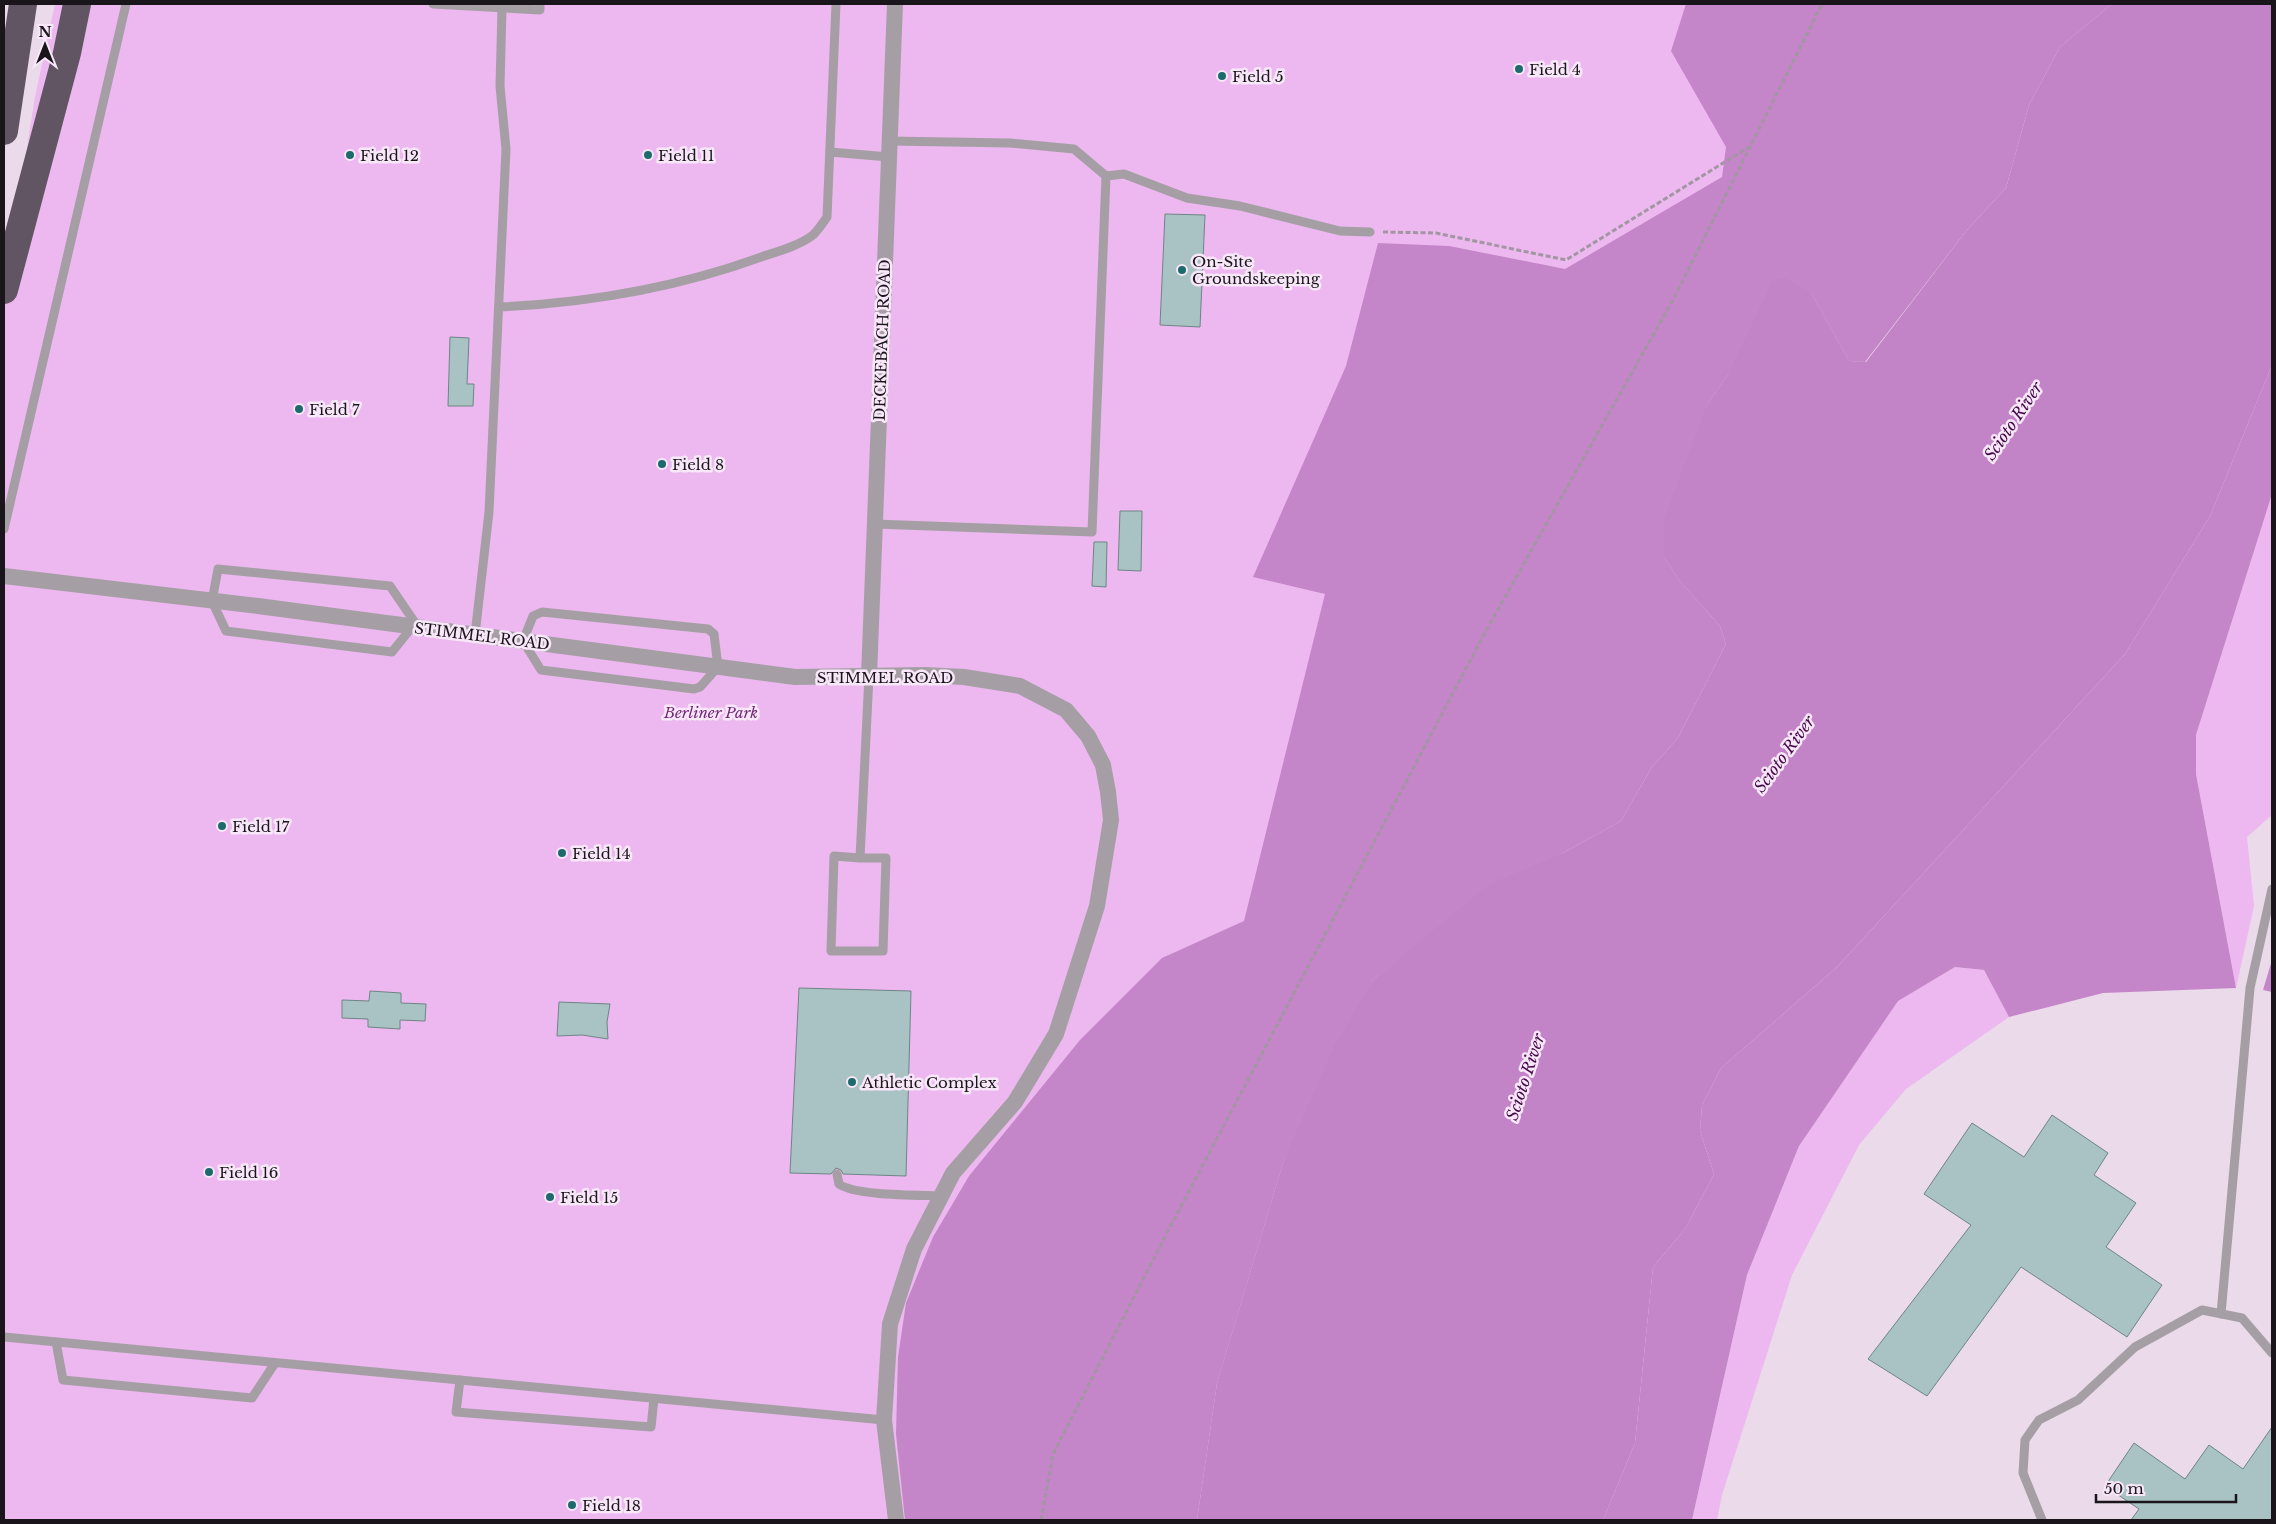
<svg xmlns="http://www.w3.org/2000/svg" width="2276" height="1524" viewBox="0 0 2276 1524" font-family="'Libre Baskerville',serif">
<rect width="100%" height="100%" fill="#eadaea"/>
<!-- green -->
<g fill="#ecb8ef">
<path d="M55,4H2112L2060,47L1217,1383L1197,1520H4V293L35,97Z"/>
<path d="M2272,494V815L2247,837L2254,906L2236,988L2196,774V735Z"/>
<path d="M1955,967L1984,970L2009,1017L1906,1089L1859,1145L1792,1275L1722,1495L1717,1520H1692L1747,1275L1799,1146L1897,1001Z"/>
</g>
<!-- forest -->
<g fill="#c585c9">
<path d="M1686,4H2112L2060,47L2029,105L2006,188L1967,230L1865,362L1849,361L1811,293L1728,375L1708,403L1664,557L1680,581L1720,626L1726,644L1678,738L1652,767L1621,821L1563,853L1431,934L1373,980L1283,1163L1217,1383L1197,1520H905L896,1434L898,1357L906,1303L933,1237L969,1176L1080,1040L1162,958L1244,921L1325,594L1253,577L1346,366L1378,243L1449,246L1565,269L1722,177L1726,147L1671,51Z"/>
<path d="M2272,365V494L2196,735V774L2236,988L2103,993L2009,1017L1984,970L1955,967L1898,1001L1799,1146L1747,1275L1692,1520H1603L1635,1443L1653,1267L1685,1229L1714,1174L1700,1131L1702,1105L1721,1068L1837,967L2125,654L2210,516Z"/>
<path d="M2272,960V992L2263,990Z"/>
</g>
<!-- water -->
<path fill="#c383c7" d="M2112,4H2272V365L2210,516L2125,654L1837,967L1721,1068L1702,1105L1700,1131L1714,1174L1685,1229L1653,1267L1635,1443L1603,1520H1197L1217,1383L1283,1163L1335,1045L1373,980L1490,884L1563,853L1621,821L1652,767L1678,738L1726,644L1720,626L1680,581L1664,557V519L1708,403L1728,375L1773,280L1785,278L1811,293L1849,361L1866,362L1967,230L2006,188L2029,105L2060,47Z"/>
<!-- building -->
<g fill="#a9c2c3" stroke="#6e8586">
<path d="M1165,214L1205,215L1200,327L1160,325Z"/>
<path d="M450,337L469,338L467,384H474L473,406H448Z"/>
<path d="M1120,511H1142L1141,571L1118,570Z"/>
<path d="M1094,542H1107L1106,587L1092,586Z"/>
<path d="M799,988L911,991L906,1176L843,1174L841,1170L836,1168L831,1174L790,1173Z"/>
<path d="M370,991L401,993V1003L426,1004L425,1021L400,1020V1029L368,1027V1019L342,1018V1000L369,1001Z"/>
<path d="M559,1002L610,1004L607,1022L608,1039L582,1035L557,1036Z"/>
<path d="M2052,1115L2108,1153L2094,1175L2136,1203L2106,1247L2162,1285L2127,1337L2021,1267L1927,1396L1868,1359L1971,1225L1924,1194L1972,1123L2024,1157Z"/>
<path d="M2272,1427V1520H2131L2139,1509L2105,1486L2134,1443L2185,1479L2209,1445L2243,1469Z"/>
</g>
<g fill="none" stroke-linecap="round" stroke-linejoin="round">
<!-- path -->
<g stroke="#a296a2" stroke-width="3" stroke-dasharray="5 2.5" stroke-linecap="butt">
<path d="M1383,232L1436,233L1566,260L1749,147"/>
<path d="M1041,1520L1053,1454L1169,1229L1488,627L1673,300L1822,4"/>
</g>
<!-- lane -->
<g stroke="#a59fa5" stroke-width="9">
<path d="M433,4L540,10V4"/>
<path d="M830,152L889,157"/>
<path d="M1106,176L1124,174L1187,198L1240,206L1340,231L1370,232"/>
<path d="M499,307C588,303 680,287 764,256C780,251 800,245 813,235C818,230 823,223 827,217L836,4"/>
<path d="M875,524L1092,532L1106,176L1074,149L1010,143L890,141"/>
<path d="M4,529L126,4"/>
<path d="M542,612L708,629L714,634L718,667L700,687L694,689L541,670L523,641L533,616Z"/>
<path d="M412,627L392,652L226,631L212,601L218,569L390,586L418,627"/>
<path d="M475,635L489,512L506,149L500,86L502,9"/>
<path d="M860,858H886L883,951H831L834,856L860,858L869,676"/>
<path d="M837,1174L839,1184C855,1196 919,1195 941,1196"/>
<path d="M2221,1314L2250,988L2272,889"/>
<path d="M4,1337L884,1420"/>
<path d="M56,1342L63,1380L252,1398L275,1363"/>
<path d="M460,1380L456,1412L651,1427L654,1399"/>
<path d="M2042,1520L2023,1473L2025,1440L2039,1420L2078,1400L2135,1347L2202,1310L2242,1318L2272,1353"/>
</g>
<!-- street -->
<g stroke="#a59fa5" stroke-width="16">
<path d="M4,576L258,606L795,677L925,675L964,677L1020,686L1066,710L1088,736L1103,765L1108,792L1111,820L1097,906L1056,1034L1015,1102L953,1173L914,1249L890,1324L884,1420L896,1520"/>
<path d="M869,676L895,4"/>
</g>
<!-- highway -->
<g stroke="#625563" stroke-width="28">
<path d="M4,131L23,4"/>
<path d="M4,290L67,53L77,4"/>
</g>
</g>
<!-- markers -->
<g fill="#1d6a6d" stroke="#f7e7f8" stroke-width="2">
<circle cx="1519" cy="69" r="5"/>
<circle cx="1222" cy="76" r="5"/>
<circle cx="350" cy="155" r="5"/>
<circle cx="648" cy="155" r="5"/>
<circle cx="1182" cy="270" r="5"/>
<circle cx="299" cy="409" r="5"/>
<circle cx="662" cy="464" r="5"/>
<circle cx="222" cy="826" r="5"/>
<circle cx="562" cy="853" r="5"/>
<circle cx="852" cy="1082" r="5"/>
<circle cx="209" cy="1172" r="5"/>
<circle cx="550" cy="1197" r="5"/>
<circle cx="572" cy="1505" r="5"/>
</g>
<g text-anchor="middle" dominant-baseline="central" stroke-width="5" stroke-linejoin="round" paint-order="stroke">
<!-- poi labels -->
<g font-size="15" fill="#1a151a" stroke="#f7e7f8" text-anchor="start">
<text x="1529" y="69">Field 4</text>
<text x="1232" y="76">Field 5</text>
<text x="360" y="155">Field 12</text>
<text x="658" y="155">Field 11</text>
<text x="1192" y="261">On-Site<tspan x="1192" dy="17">Groundskeeping</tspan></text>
<text x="309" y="409">Field 7</text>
<text x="672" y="464">Field 8</text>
<text x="232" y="826">Field 17</text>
<text x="572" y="853">Field 14</text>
<text x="862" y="1082">Athletic Complex</text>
<text x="219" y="1172">Field 16</text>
<text x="560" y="1197">Field 15</text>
<text x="582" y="1505">Field 18</text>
</g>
<!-- street labels -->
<g font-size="15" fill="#1a151a" stroke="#f7e7f8">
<text transform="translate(882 340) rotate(-88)">DECKEBACH ROAD</text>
<text transform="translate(482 636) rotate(7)">STIMMEL ROAD</text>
<text x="885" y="677">STIMMEL ROAD</text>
</g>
<!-- park labels -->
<g font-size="15" font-style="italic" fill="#732779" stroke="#f7e7f8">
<text x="711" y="712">Berliner Park</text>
</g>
<!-- water labels -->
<g font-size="16" font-style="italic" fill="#440849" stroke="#f7e7f8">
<text transform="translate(2013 421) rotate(-56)">Scioto River</text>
<text transform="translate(1784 754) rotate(-54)">Scioto River</text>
<text transform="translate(1525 1077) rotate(-72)">Scioto River</text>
</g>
</g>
<!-- border -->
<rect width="2276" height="1524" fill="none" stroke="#1a151a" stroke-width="10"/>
<!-- north arrow -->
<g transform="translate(45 45)" stroke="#f7e7f8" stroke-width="4" paint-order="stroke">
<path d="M0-4L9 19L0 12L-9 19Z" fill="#1a151a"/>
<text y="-8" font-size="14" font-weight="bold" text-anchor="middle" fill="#1a151a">N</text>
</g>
<!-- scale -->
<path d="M2096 1494v8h140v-8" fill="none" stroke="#1a151a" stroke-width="2.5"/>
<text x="2104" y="1494" font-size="15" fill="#1a151a" stroke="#f7e7f8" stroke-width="4" paint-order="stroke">50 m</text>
</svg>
